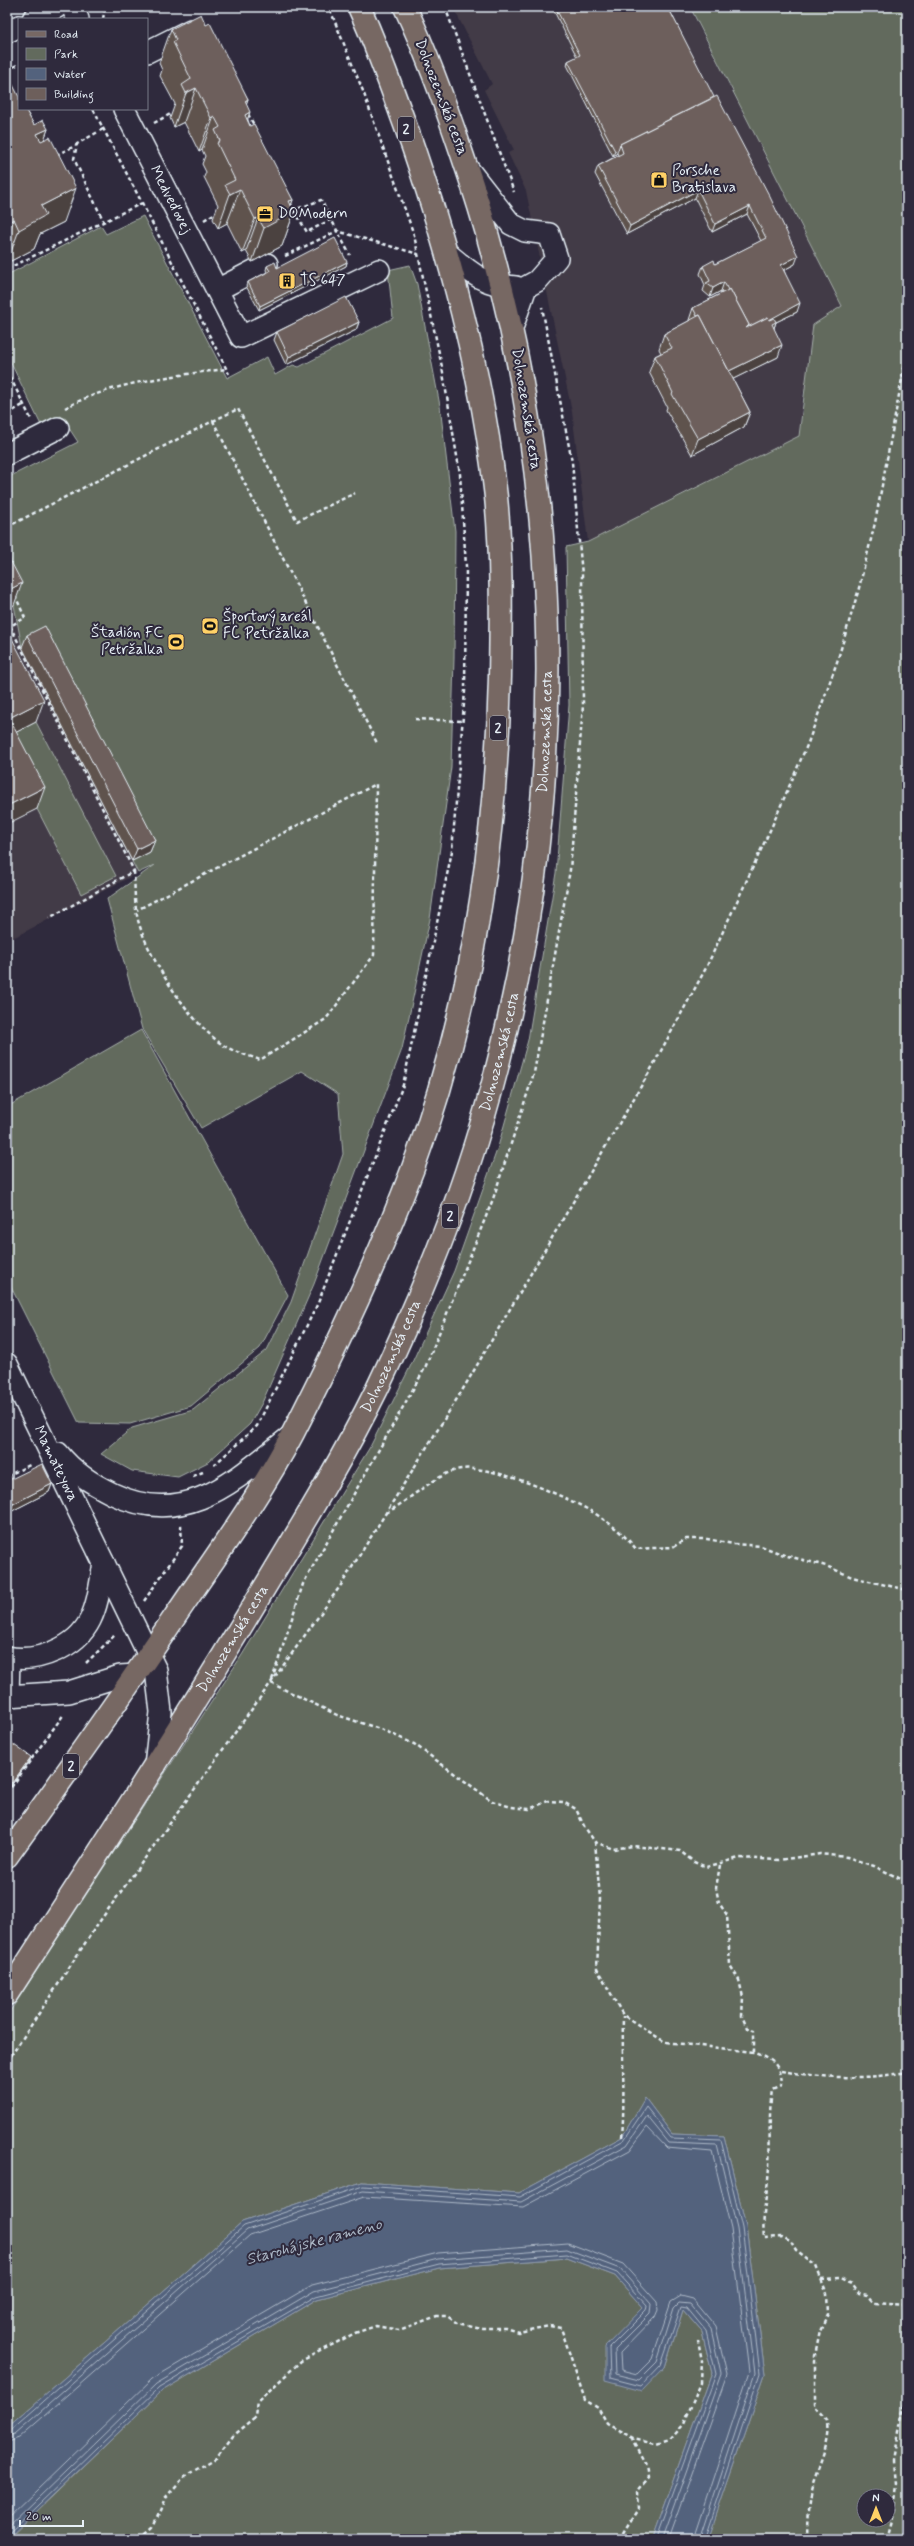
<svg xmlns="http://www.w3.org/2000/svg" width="914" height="2546" viewBox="0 0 914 2546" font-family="Mynerve,sans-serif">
<rect width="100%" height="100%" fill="#2f2a3d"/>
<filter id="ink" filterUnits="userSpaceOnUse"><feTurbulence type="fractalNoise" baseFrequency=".025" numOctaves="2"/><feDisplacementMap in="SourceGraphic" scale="8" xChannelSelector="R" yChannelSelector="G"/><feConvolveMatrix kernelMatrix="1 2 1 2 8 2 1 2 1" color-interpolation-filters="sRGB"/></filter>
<g filter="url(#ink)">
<!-- built -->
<g fill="#423a46">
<path d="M453,7H689L842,306L803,393L799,436L588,542L572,412L526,191L508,153L514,150L484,90L492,84Z"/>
<path d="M7,592L14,605L22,647L138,873L7,941Z"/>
</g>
<!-- green -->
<g fill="#626a5d" stroke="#a5aeaa" fill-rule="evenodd">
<path d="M690,7H907V2539H708L765,2374L746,2226L724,2136L672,2134L645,2098L622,2137L519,2193L362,2182L242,2222L7,2428V2016L242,1655L370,1447L410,1367L454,1271L498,1147L528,1040L556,873L569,705L566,547L588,542L799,436L813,325L842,306ZM864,2496H888V2520H864Z"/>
<path d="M143,216L227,378L267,357L275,375L293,365L299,367L393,318L388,270L410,265L417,284L440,406L455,531L454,658L451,767L430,919L402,1049L314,1284L262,1403L250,1424L208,1462L178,1477L132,1471L101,1454L132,1428L193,1410L267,1350L291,1302L343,1154L338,1094L302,1071L201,1128L142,1029L107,899L155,865L138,873L22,647L14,605L7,591V478L78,442L61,416L41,425L7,355V275L101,226L106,234Z"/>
<path d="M36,722L116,876L81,894L7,751V737Z"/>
<path d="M141,1030L288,1295L260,1348L191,1406L130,1424L79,1423L7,1279V1107Z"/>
<path d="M567,2258L615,2276L643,2308L665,2367L683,2310L702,2332L712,2373L652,2539H8L162,2391L317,2299L439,2268Z"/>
</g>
<!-- water -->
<path fill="#53627d" stroke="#8f9bae" d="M645,2098L672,2134L724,2136L746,2226L765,2374L708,2539H652L712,2373L702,2332L683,2310L665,2367L642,2391L605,2381V2347L643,2308L615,2276L567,2258L439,2268L317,2299L162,2391L7,2539V2428L242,2222L362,2182L519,2193L622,2137Z"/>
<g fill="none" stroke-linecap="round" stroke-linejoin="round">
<!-- shore -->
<g stroke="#acb8c7" stroke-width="1">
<path d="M7,2431L11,2430L244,2226L363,2186L520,2197L624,2140L646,2107L671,2138L721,2140L742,2227L760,2373L705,2539"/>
<path d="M7,2436L15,2434L247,2230L363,2191L521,2202L627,2145L647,2116L669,2143L717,2145L737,2228L755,2373L700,2539"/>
<path d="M7,2442L19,2438L250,2235L364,2197L523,2207L630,2150L647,2127L667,2148L712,2152L731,2229L749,2372L694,2539"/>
<path d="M7,2519L152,2379L312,2285L438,2253L568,2243L623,2264L657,2302L658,2310L655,2317L620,2353L621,2370L637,2374L652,2359L671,2302L681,2296L693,2299L716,2327L727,2375L668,2539"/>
<path d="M7,2528L156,2384L314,2291L438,2259L567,2249L620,2269L651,2304L650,2314L614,2350L615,2374L639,2380L657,2362L674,2308L679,2303L690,2304L711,2329L721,2374L662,2539"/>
<path d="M7,2535L159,2388L316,2296L439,2264L567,2254L617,2273L647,2306L646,2311L609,2348L610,2378L641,2386L661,2365L681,2307L687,2308L706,2331L716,2374L656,2539"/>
</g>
<!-- minor casing -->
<g stroke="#e8f1f8" stroke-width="24">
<g id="minor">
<path d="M72,7L78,19"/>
<path d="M33,19L57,7"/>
<path d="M7,32L19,26"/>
<path d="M147,52L191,30"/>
<path id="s1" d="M124,109L241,337L379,270"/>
<path d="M468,169L511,224L525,231L549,234L557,258L537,281L526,287L512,328"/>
<path d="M447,253C471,273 483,285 516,287"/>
<path d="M217,290L267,264"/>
<path d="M7,454L58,428"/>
<path id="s2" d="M7,1364L156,1670L161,1712L155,1766"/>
<path d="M58,1453C73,1472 91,1483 113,1494C187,1529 236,1479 291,1436"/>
<path d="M7,1657C23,1660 40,1658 55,1651C96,1634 97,1602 104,1563"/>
<path d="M7,1696L69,1692L120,1676L136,1675"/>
<path d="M8,1696L9,1658"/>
</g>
</g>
<!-- major casing -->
<g stroke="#e8f1f8" stroke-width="25">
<g id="major">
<path d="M7,1856C64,1777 120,1698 174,1618C215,1557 259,1498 293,1433C337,1347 379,1258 413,1168C471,1012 496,844 500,677C501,617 502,557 496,497C483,378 452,261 413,147C396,100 380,53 359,7"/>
<path id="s3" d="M7,1994C93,1862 179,1730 260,1595C301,1527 342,1460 377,1389C426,1287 469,1178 497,1068C574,769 563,449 463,157C446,106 428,56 405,7"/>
</g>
</g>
<!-- path -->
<g stroke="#e8f1f8" stroke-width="2.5" stroke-dasharray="4 3" stroke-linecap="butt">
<path d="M445,7L514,192"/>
<path d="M103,19L105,7"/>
<path d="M7,70L19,64"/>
<path d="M248,114L255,127"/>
<path d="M154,123L174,112"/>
<path d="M103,129L77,144L74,159L104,222"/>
<path d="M56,155L77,145"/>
<path d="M290,202L294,210L321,200L350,255"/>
<path d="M142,203L229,374"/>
<path d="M294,210L307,232L332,219"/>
<path d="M204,220L217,212"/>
<path d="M285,256L337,231L418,254"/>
<path d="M7,269L142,203L93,109"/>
<path d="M7,371L31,419"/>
<path d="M65,408C113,382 172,376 226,369"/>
<path d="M7,414L23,405"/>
<path d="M213,421L238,409L297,521L355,493"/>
<path d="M7,527L213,421L377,743"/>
<path d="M15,595L25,618L10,626L134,871L49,918"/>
<path d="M415,719L462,721"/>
<path d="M134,871C135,887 134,904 138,920C148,958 190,1023 223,1045C233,1052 248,1055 260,1060L326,1019L374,955L376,784L137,910"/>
<path d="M214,1465L257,1426L318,1303L403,1085L452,851L465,691L466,566L460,474L442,367L414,235L363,91L329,7"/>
<path d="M7,1476L32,1464"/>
<path d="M193,1476L203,1472"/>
<path d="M386,1513C408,1501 433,1477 456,1470C485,1461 568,1497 594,1513C610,1523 624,1534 636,1549L673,1547L686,1539H707L733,1544L761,1546L784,1555L826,1566L852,1577L907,1590"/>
<path d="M144,1601L182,1546L181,1524"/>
<path d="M86,1663L115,1635"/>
<path d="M272,1680L303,1584L425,1368L493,1199L534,1073L570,870L583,705L582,575L572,462L542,307"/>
<path d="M271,1683L337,1715L383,1730L414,1744L492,1801L511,1807L529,1809L548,1801L563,1802L576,1809L584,1826L595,1842L613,1849L633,1846L680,1851L694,1862L706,1867L739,1858L779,1860L820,1854L847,1857L874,1866L907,1882"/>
<path d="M7,1793L64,1714"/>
<path d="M595,1842L600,1898L597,1969L623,2015L665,2042L754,2052"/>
<path d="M720,1865L716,1888L719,1903L727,1915L730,1965L739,1980L743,1997L742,2016L747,2028L754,2030V2052C774,2061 780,2063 781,2086L772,2090C768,2120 771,2150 768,2180C766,2200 762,2218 764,2238L782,2237L790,2241L796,2251L816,2266L827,2294L828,2314L820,2330L815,2355V2407C818,2411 825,2417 827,2421C833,2436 818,2468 813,2483C808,2495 806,2527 808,2539"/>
<path d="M7,2062L97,1925L341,1585L463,1389L650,1071L706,968L772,826L808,743L837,662L858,592L875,523L907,352"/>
<path d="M781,2071C824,2078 864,2080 907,2072"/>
<path d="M622,2137C625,2097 622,2056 623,2016"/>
<path d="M821,2279L841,2278L852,2283L859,2293L867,2295L873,2302L907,2304"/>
<path d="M140,2539L153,2528L165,2498L185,2476L216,2458L233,2436L256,2417L258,2401L301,2361L355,2333L376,2326L399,2330L437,2316H447L457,2323L482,2328H505L518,2332L550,2326L561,2328L585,2400L598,2408L607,2424L633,2438L656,2443L670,2439L684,2423L701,2383L702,2361L698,2340"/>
<path d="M619,2539L638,2509L637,2492L649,2477L647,2465L633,2439"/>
<path d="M885,2539L893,2509L896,2484L894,2461L907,2390"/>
</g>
<!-- minor -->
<use href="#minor" stroke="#2f2a3d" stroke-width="21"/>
<!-- major -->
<use href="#major" stroke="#776864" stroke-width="22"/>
</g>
<!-- wall -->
<g fill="#5e524e" stroke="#e8f1f8">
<path d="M552,7H668L795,264L784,270L797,312L776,322L774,328L778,357L733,379L750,412L744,427L692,455L666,410L667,407L649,372L655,356L661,353L659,349L664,334L689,321V320L693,308L722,293L721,291L710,297L703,291L705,285L700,274L703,266L715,264L761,241L747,214L712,232L695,198L627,234L595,174L598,166L618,155L617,153L613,156L567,65L568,61L577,57Z"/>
<path d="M206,25L248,99L246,104L248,120L250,126L293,200L291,205L294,212L282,246L252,262L246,251L242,253L227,223L218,228L213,219L218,205L204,177L206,172L202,164L205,156L202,150L199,152L184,122L174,127L170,118L175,104L160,76L162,70L159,63L171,29Z"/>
<path d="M7,76L34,125L48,129L44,139L64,222L40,234L34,249L7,263Z"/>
<path d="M347,262L346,266L259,310L246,286L248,282L267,272L266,270L267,266L277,268Z"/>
<path d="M359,322L356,330L286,365L274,340L277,332Z"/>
<path d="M27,635L155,840L150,852L132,861L22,647Z"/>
<path d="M7,1481L52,1484L49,1492L10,1512L7,1506Z"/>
<path d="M7,1740L29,1761L10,1787L7,1785Z"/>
</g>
<!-- shaded-wall -->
<g fill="#4c4240" stroke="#e8f1f8">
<path d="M196,88L184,122L174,127L186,93Z"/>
<path d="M248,99L236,133L245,101Z"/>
<path d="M250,112L238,146L245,115Z"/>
<path d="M214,116L202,150L199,152L211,118Z"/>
<path d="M48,129L36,162L37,134Z"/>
<path d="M618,150L617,152V153L613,156L615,151Z"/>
<path d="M76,188L64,222L40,234L34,249L7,263L19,230L41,206Z"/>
<path d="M240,189L227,223L218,228L230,194Z"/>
<path d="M698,190L695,198L627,234L630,226Z"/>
<path d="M293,200L287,216L294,212L282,246L252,262L264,228L289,201Z"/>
<path d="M750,206L747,214L712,232L715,224Z"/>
<path d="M258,218L246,251L242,253L255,219Z"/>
<path d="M14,219L7,237V230L10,221Z"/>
<path d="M798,256L795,264L778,273L781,265Z"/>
<path d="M347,262L346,266L259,310L260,306Z"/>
<path d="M724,282L721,291L710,297L713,288Z"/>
<path d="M800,303L797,312L776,322L772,334L748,330Z"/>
<path d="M359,322L356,330L286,365L289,357Z"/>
<path d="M782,345L778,357L723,384L727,372Z"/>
<path d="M750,412L744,427L692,455L698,439Z"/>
<path d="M22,583L14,605L7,609V591Z"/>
<path d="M44,700L36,722L7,737L9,718Z"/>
<path d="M45,787L37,809L7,824V806Z"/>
<path d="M155,840L150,852L132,861L137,849Z"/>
<path d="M52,1484L49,1492L10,1512L13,1504Z"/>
<path d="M31,1757L29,1761L10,1787L12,1783Z"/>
</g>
<!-- building -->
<g fill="#6d5f5b" stroke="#e8f1f8">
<path d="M555,7H668L714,97L620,144L618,150L615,151L568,61L580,55Z"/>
<path d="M201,14L206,25L210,23L248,99L245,101L250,112L245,115L250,126L254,124L293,200L289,201L294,212L264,228L258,218L255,219L240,189L230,194L225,185L235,180L217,143L220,141L215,130L220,127L214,116L211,118L196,88L186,93L182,85L191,79L173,42L176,40L171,29Z"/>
<path d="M8,75L19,97V109H25L34,125L43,120L48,129L37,134L41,141L50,137L76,188L41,206L46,215L19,230L14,219L10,221L7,214V76Z"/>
<path d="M717,96L770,197L798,256L781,265L800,303L769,320L768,317L748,327L749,325L730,289L728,290L724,282L713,288L706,283L710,281L703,266L714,260L715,264L766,238L750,206L715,224L698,190L630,226L598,166L623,153L620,144Z"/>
<path d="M335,238L347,262L260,306L248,282L270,271L267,266L275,262L277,268Z"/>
<path d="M730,289L749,325L746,328L768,317L769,320L774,318L776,322L772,324L782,345L729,371L700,315L697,316L693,308Z"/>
<path d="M346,297L359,322L289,357L277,332Z"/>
<path d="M700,315L750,412L698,439L672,394L673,393L655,356L672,348L664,334Z"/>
<path d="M7,554L22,583L7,591Z"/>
<path d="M45,626L155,840L137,849L27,635Z"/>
<path d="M7,629L44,700L9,718L45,787L7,806Z"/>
<path d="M42,1464L52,1484L13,1504L7,1492V1481Z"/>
<path d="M7,1740L31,1757L12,1783L7,1780Z"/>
</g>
</g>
<!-- icons -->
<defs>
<g id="shop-square" transform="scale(0.9)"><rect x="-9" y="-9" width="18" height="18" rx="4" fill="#ffd166" stroke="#2f2a3d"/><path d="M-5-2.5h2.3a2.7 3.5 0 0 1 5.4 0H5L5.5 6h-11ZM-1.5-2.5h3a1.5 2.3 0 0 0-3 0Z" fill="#111"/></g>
<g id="office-square" transform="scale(0.9)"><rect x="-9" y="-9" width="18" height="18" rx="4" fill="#ffd166" stroke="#2f2a3d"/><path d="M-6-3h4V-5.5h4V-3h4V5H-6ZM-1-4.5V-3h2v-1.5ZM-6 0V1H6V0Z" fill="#111"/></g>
<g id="building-square" transform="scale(0.9)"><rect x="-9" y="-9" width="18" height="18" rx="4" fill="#ffd166" stroke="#2f2a3d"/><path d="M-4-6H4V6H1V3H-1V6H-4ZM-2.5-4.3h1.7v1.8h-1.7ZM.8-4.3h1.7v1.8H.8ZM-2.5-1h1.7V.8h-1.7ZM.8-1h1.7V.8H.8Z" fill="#111"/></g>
<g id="stadium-square" transform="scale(0.9)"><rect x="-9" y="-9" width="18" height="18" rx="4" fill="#ffd166" stroke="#2f2a3d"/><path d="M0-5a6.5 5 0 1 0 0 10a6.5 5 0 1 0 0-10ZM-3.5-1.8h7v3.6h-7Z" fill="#111"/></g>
</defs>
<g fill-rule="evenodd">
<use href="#shop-square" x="659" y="180"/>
<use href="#office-square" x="265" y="214"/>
<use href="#building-square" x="287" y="281"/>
<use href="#stadium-square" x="210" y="626"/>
<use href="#stadium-square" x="176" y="642"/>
</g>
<g text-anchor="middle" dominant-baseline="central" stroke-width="4" stroke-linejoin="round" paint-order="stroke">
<!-- shield labels -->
<g fill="#2f2a3d" stroke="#b0b5c0" stroke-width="1">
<rect x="398" y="117" width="16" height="24" rx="3"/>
<rect x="490" y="716" width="16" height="24" rx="3"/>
<rect x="442" y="1204" width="16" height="24" rx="3"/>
<rect x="63" y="1754" width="16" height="24" rx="3"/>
</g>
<g font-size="14" font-weight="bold" fill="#e8f1f8">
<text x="406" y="129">2</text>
<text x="498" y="728">2</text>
<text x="450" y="1216">2</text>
<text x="71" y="1766">2</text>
</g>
<!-- street labels -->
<g font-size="15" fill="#e8f1f8" stroke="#2f2a3d">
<text transform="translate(441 97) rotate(69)">Dolnozemská cesta</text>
<text stroke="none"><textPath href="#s1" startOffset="102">Medveďovej</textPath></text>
<text transform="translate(526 409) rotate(81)">Dolnozemská cesta</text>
<text stroke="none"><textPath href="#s3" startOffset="1393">Dolnozemská cesta</textPath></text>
<text stroke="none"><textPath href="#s3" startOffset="1069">Dolnozemská cesta</textPath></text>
<text stroke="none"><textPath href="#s3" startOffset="745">Dolnozemská cesta</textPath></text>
<text stroke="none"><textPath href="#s2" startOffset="111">Mamateyova</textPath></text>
<text stroke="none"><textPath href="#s3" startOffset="421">Dolnozemská cesta</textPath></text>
</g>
<!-- poi labels -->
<g font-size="15" fill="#e8f1f8" stroke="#2f2a3d" text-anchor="start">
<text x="672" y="171">Porsche<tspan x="672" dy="17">Bratislava</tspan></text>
<text x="278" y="214">DOModern</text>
<text x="300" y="281">TS 647</text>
<text x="223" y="617">Športový areál<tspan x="223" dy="17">FC Petržalka</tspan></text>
<text x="163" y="633" text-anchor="end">Štadión FC<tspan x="163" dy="17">Petržalka</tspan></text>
</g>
<!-- water labels -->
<g font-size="16" font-style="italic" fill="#acb8c7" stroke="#2f2a3d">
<text transform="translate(314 2242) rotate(-15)">Starohájske rameno</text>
</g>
</g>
<!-- margin -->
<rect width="914" height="2546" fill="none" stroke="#2f2a3d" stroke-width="24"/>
<rect x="12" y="12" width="890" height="2522" fill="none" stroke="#e8f1f8" stroke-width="1.5" filter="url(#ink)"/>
<!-- legend -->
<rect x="18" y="18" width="130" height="92" fill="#2f2a3d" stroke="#797a88"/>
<rect x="26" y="31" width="20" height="6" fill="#776864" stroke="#797a88"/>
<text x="54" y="38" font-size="12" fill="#e8f1f8">Road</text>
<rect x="26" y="48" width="20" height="12" fill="#626a5d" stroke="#797a88"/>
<text x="54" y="58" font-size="12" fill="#e8f1f8">Park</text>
<rect x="26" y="68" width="20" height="12" fill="#53627d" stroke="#797a88"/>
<text x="54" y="78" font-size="12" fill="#e8f1f8">Water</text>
<rect x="26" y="88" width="20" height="12" fill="#6d5f5b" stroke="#797a88"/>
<text x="54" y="98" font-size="12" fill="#e8f1f8">Building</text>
<!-- north arrow -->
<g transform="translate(876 2508)"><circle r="19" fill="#2f2a3d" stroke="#797a88"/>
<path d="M0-3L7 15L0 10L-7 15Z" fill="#ffd166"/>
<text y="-6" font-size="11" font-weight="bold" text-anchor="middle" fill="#e8f1f8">N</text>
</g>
<!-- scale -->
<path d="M20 2520v6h63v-6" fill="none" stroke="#e8f1f8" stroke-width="2"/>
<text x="26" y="2520" font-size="12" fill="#e8f1f8" stroke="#2f2a3d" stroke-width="3" paint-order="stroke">20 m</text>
</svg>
